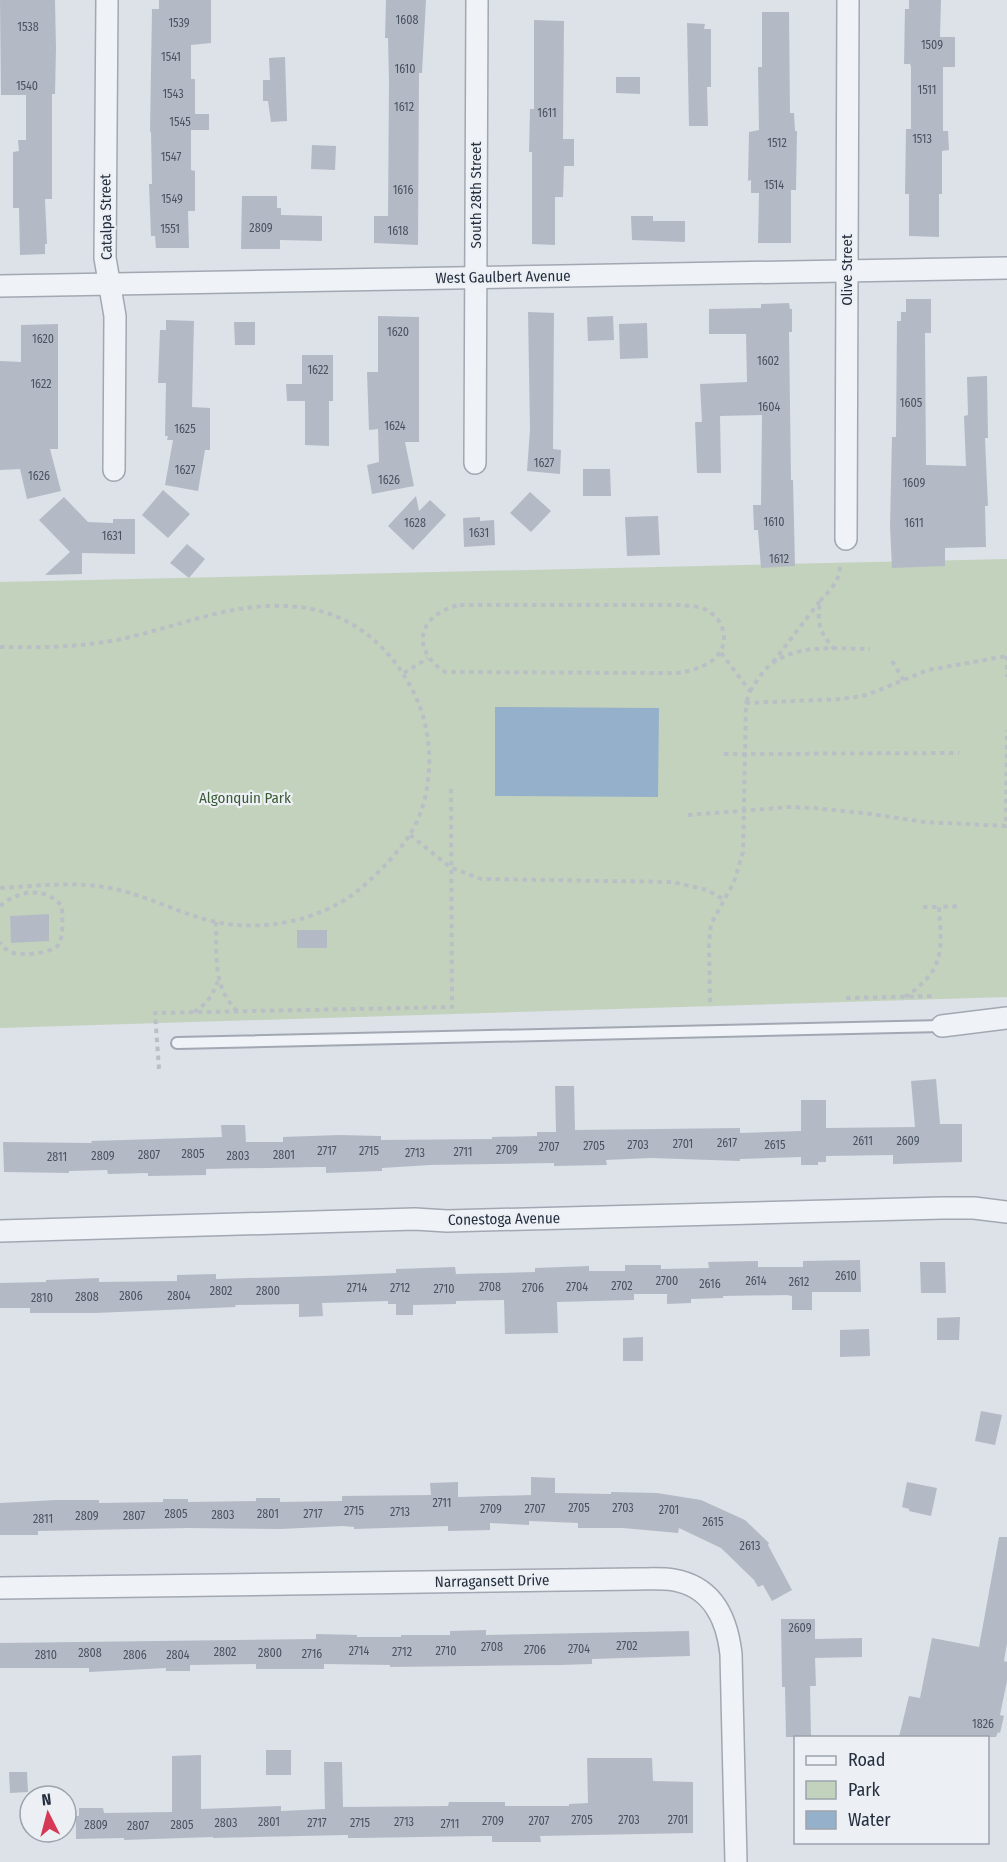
<svg xmlns="http://www.w3.org/2000/svg" width="1007" height="1862" viewBox="0 0 1007 1862" font-family="'Fira Sans Condensed',sans-serif">
<rect width="100%" height="100%" fill="#dde1e8"/>
<!-- green -->
<path fill="#c3d2bd" d="M1007,559V997L0,1028V582Z"/>
<!-- water -->
<path fill="#95b0ca" d="M495,707L659,708L658,797L495,796Z"/>
<!-- building -->
<g fill="#b4bac5">
<path d="M0,0H55L56,48L55,94H52V199H45L47,244H45V254L20,255L19,208H13V152L19,151L18,140H26V95H1Z"/>
<path d="M159,0H211V43L191,45V79H195V114H209V130H191V170L195,171V211H188L189,248H156L155,236H151L149,184H152L151,132H150L152,9H159Z"/>
<path d="M386,0H426L422,73H419L418,245L374,243V216H388L389,81L388,38H385Z"/>
<path d="M909,0H941L940,37H955V67H943V131H948L949,150L942,151V194H939V237L909,236V194H905L906,129H911V67L910,64H904L905,9H909Z"/>
<path d="M762,12H789L790,113H794L795,131H797L796,190H791V243H758L759,193H751V180L748,181L749,132L759,130L758,67H762Z"/>
<path d="M534,20L564,21L563,139H574V166H564L563,197H555V245L532,244V152H529L530,109H534Z"/>
<path d="M687,23L705,24L704,29H711V87H707L708,126H689Z"/>
<path d="M285,57L287,121L271,122L268,101H263V80H270L269,58Z"/>
<path d="M616,77H640V94L616,93Z"/>
<path d="M312,145L336,146L335,170L311,169Z"/>
<path d="M242,196H277V208H281V215L322,216V241L280,240V249H241Z"/>
<path d="M631,216H653V221H685V242L632,240Z"/>
<path d="M906,299H931V333H925L926,465L966,466L964,416L968,415L967,377L987,376L988,438H985L988,506H985L986,547L945,548V566L892,568L890,526L892,437H896L897,321H901V312H906Z"/>
<path d="M789,303L790,309H792V332H789L791,480H793L795,566L761,568L758,530H754L753,505H761L762,415L720,416L721,473H697L695,422H702L700,384L747,382L746,334H709V309L761,308V304Z"/>
<path d="M528,312L554,313L553,449L561,450L560,474L527,471L530,430Z"/>
<path d="M378,316L419,317V442H405L414,486L372,494L367,465L379,462L378,429L369,430L367,372H378Z"/>
<path d="M613,316L614,340L588,341L587,317Z"/>
<path d="M166,320L194,321L192,407L210,408V450H205L198,491L165,485L173,440H167L168,436H165L166,383H158L160,330H166Z"/>
<path d="M234,322H255V345H235Z"/>
<path d="M647,323L648,358L620,359L619,324Z"/>
<path d="M58,324V449H50L61,491L27,499L20,469L0,470V361L21,362V325Z"/>
<path d="M302,355H333V401H329V446L305,445V401H287L286,384H302Z"/>
<path d="M583,469H610L611,496H583Z"/>
<path d="M163,490L190,514L168,538L142,515Z"/>
<path d="M530,492L551,511L531,532L510,513Z"/>
<path d="M416,496L419,511L430,500L446,515L413,550L388,526Z"/>
<path d="M64,497L88,522L113,523V519H135V554L82,553V574L45,575L70,552L39,520Z"/>
<path d="M658,516L660,555L627,556L625,517Z"/>
<path d="M480,517V521L494,520L495,545L464,547L463,518Z"/>
<path d="M187,544L205,559L189,578L170,563Z"/>
<path d="M49,914V941L11,943L10,916Z"/>
<rect x="297" y="930" width="30" height="18"/>
<path d="M936,1079L940,1124H962V1162L893,1164V1155L826,1156V1162H818V1165H801V1157L740,1159V1161L651,1158L606,1160L607,1165L554,1166V1163L430,1165L382,1168V1171L326,1173V1167H316L206,1169V1175L148,1176V1173L108,1174L107,1170L69,1171V1173L4,1172L3,1142L92,1143L91,1141L222,1137L221,1125H245L246,1142H283V1137L339,1135L381,1136V1140L492,1139V1137L537,1136V1132H556L555,1086H574L575,1130L740,1128V1133L801,1131V1100H826V1128L915,1127L911,1081Z"/>
<path d="M860,1260L861,1292H812V1310H792V1296L787,1295L723,1296V1298L691,1299V1303L667,1304V1294H634V1300L557,1302L558,1333L505,1334L504,1300L456,1301V1304L413,1305V1315H396V1304H388V1301L322,1303L323,1316L299,1317V1304L235,1305L236,1307L95,1313H30V1308H0V1283L46,1282V1280L99,1278V1282L177,1281V1275L216,1274V1279L322,1276L396,1273V1269L455,1267L456,1274L535,1272V1268L589,1266V1271H625V1265H661V1269L709,1268L708,1262L758,1261V1267H803V1261Z"/>
<path d="M920,1262H945L946,1293H921Z"/>
<path d="M960,1317L959,1340H937V1318Z"/>
<path d="M869,1329L870,1356L840,1357V1330Z"/>
<path d="M643,1337V1361H623V1338Z"/>
<path d="M981,1411L1002,1415L995,1445L975,1441Z"/>
<path d="M531,1477L555,1478V1493L611,1494V1492L657,1493L701,1500L745,1520L769,1543L768,1545L792,1590L772,1601L763,1585L758,1587L754,1580L721,1548L679,1528L678,1533L623,1528H578V1523L529,1521V1525L490,1523V1530L448,1531V1526L354,1529V1527L343,1526L280,1529L188,1528L38,1531V1535H0V1503L56,1500H99V1503L163,1502V1499H188V1502L256,1501V1498H280V1502L342,1501V1496L431,1495L430,1483L458,1482V1497L531,1495Z"/>
<path d="M907,1482L937,1488L931,1516L909,1511V1509L902,1507Z"/>
<path d="M999,1537H1007V1643L1004,1661L1007,1662V1681L1000,1715L1004,1716L1000,1733L998,1732L996,1737H899L909,1696L920,1698L932,1638L979,1647Z"/>
<path d="M781,1619H815V1639L862,1638V1657L815,1658L816,1686H810L811,1737H786L785,1687H782Z"/>
<path d="M486,1630V1635L689,1631L690,1656L592,1659V1664L561,1665L390,1667V1665L324,1664V1669H256V1664L190,1665V1671H166V1668L89,1672V1668H0V1643L316,1639V1634L357,1635V1637H401V1635H450V1631Z"/>
<rect x="266" y="1750" width="25" height="25"/>
<path d="M201,1755V1809L281,1806V1811L325,1809L324,1762H342L343,1807L448,1806L449,1802H505V1806H569V1804L588,1803L587,1758H652L653,1781L693,1782V1833L540,1836L541,1842H492V1836H481L359,1838H348V1835L213,1838V1837L124,1840V1838L76,1839V1816H79V1808H103L104,1813L172,1812V1756Z"/>
<path d="M9,1772H27L28,1792L10,1793Z"/>
</g>
<g fill="none" stroke-linecap="round" stroke-linejoin="round">
<!-- lane casing -->
<g stroke="#a2a8b2" stroke-width="14">
<path id="lane" d="M177,1043L942,1026"/>
</g>
<!-- street casing -->
<g stroke="#a2a8b2" stroke-width="24">
<g id="street">
<path d="M107,0L105,258L115,316L114,470"/>
<path d="M0,286L1007,268"/>
<path d="M475,463L477,0"/>
<path d="M846,539L848,0"/>
<path d="M942,1026L1007,1018"/>
<path d="M0,1231L415,1219L447,1221L942,1208H974L1007,1212"/>
<path d="M0,1588L636,1579C649,1579 662,1578 674,1580C713,1587 727,1619 731,1654L736,1862"/>
</g>
</g>
<!-- path -->
<g stroke="#babfc6" stroke-width="4" stroke-dasharray="4.5 4.5" stroke-linecap="butt">
<path d="M820,601C830,590 840,581 840,565"/>
<path d="M460,605H680C690,606 703,606 711,613C719,618 723,627 724,636C725,661 698,670 678,673L445,672C408,648 420,613 460,605Z"/>
<path d="M0,647C42,648 85,647 126,638C187,624 242,598 306,608C359,616 398,655 418,702C436,745 433,806 404,843C390,861 374,878 356,892C319,921 261,932 216,922C179,914 147,895 110,888C74,881 37,886 0,888"/>
<path d="M721,653L750,691L746,703"/>
<path d="M1007,656V677"/>
<path d="M892,661L904,681"/>
<path d="M773,662L820,601C817,624 819,631 834,649"/>
<path d="M404,673L428,658"/>
<path d="M750,691C756,682 762,672 770,665C798,643 837,649 870,649"/>
<path d="M724,754L959,753"/>
<path d="M688,815L790,807L813,808L872,814L924,822L1006,826L1007,730"/>
<path d="M410,835L450,867L481,879L673,882L707,890L723,899"/>
<path d="M0,906C19,890 44,886 62,906C62,917 64,934 59,944C53,954 20,956 10,952C5,949 2,946 0,942"/>
<path d="M923,907H939"/>
<path d="M216,922C217,955 212,986 237,1011"/>
<path d="M905,997C945,970 942,951 939,907L961,906"/>
<path d="M846,998L934,996"/>
<path d="M710,1002L709,944L711,924L734,882L743,852L746,703L842,699L867,695L928,670L1007,656"/>
<path d="M194,1012C208,1003 212,996 218,981"/>
<path d="M159,1069L155,1013L452,1007L451,787"/>
</g>
<!-- lane -->
<use href="#lane" stroke="#eff2f6" stroke-width="10"/>
<!-- street -->
<use href="#street" stroke="#eff2f6" stroke-width="21"/>
</g>
<g text-anchor="middle" dominant-baseline="central" stroke-width="4.5" stroke-linejoin="round" paint-order="stroke">
<!-- number labels -->
<g font-size="12" fill="#495260">
<text x="407" y="20">1608</text>
<text x="179" y="23">1539</text>
<text x="28" y="27">1538</text>
<text x="932" y="45">1509</text>
<text x="171" y="57">1541</text>
<text x="405" y="69">1610</text>
<text x="27" y="86">1540</text>
<text x="927" y="90">1511</text>
<text x="173" y="94">1543</text>
<text x="404" y="107">1612</text>
<text x="547" y="113">1611</text>
<text x="180" y="122">1545</text>
<text x="922" y="139">1513</text>
<text x="777" y="143">1512</text>
<text x="171" y="157">1547</text>
<text x="774" y="185">1514</text>
<text x="403" y="190">1616</text>
<text x="172" y="199">1549</text>
<text x="261" y="228">2809</text>
<text x="170" y="229">1551</text>
<text x="398" y="231">1618</text>
<text x="398" y="332">1620</text>
<text x="43" y="339">1620</text>
<text x="768" y="361">1602</text>
<text x="318" y="370">1622</text>
<text x="41" y="384">1622</text>
<text x="911" y="403">1605</text>
<text x="769" y="407">1604</text>
<text x="395" y="426">1624</text>
<text x="185" y="429">1625</text>
<text x="544" y="463">1627</text>
<text x="185" y="470">1627</text>
<text x="39" y="476">1626</text>
<text x="389" y="480">1626</text>
<text x="914" y="483">1609</text>
<text x="774" y="522">1610</text>
<text x="415" y="523">1628</text>
<text x="914" y="523">1611</text>
<text x="479" y="533">1631</text>
<text x="112" y="536">1631</text>
<text x="779" y="559">1612</text>
<text x="863" y="1141">2611</text>
<text x="908" y="1141">2609</text>
<text x="727" y="1143">2617</text>
<text x="683" y="1144">2701</text>
<text x="638" y="1145">2703</text>
<text x="775" y="1145">2615</text>
<text x="594" y="1146">2705</text>
<text x="549" y="1147">2707</text>
<text x="507" y="1150">2709</text>
<text x="327" y="1151">2717</text>
<text x="369" y="1151">2715</text>
<text x="463" y="1152">2711</text>
<text x="415" y="1153">2713</text>
<text x="193" y="1154">2805</text>
<text x="149" y="1155">2807</text>
<text x="284" y="1155">2801</text>
<text x="103" y="1156">2809</text>
<text x="238" y="1156">2803</text>
<text x="57" y="1157">2811</text>
<text x="846" y="1276">2610</text>
<text x="667" y="1281">2700</text>
<text x="756" y="1281">2614</text>
<text x="799" y="1282">2612</text>
<text x="710" y="1284">2616</text>
<text x="622" y="1286">2702</text>
<text x="490" y="1287">2708</text>
<text x="577" y="1287">2704</text>
<text x="357" y="1288">2714</text>
<text x="400" y="1288">2712</text>
<text x="533" y="1288">2706</text>
<text x="444" y="1289">2710</text>
<text x="221" y="1291">2802</text>
<text x="268" y="1291">2800</text>
<text x="131" y="1296">2806</text>
<text x="179" y="1296">2804</text>
<text x="87" y="1297">2808</text>
<text x="42" y="1298">2810</text>
<text x="442" y="1503">2711</text>
<text x="579" y="1508">2705</text>
<text x="623" y="1508">2703</text>
<text x="491" y="1509">2709</text>
<text x="535" y="1509">2707</text>
<text x="669" y="1510">2701</text>
<text x="354" y="1511">2715</text>
<text x="400" y="1512">2713</text>
<text x="176" y="1514">2805</text>
<text x="268" y="1514">2801</text>
<text x="313" y="1514">2717</text>
<text x="223" y="1515">2803</text>
<text x="87" y="1516">2809</text>
<text x="134" y="1516">2807</text>
<text x="43" y="1519">2811</text>
<text x="713" y="1522">2615</text>
<text x="750" y="1546">2613</text>
<text x="800" y="1628">2609</text>
<text x="627" y="1646">2702</text>
<text x="492" y="1647">2708</text>
<text x="579" y="1649">2704</text>
<text x="535" y="1650">2706</text>
<text x="359" y="1651">2714</text>
<text x="446" y="1651">2710</text>
<text x="225" y="1652">2802</text>
<text x="402" y="1652">2712</text>
<text x="90" y="1653">2808</text>
<text x="270" y="1653">2800</text>
<text x="312" y="1654">2716</text>
<text x="46" y="1655">2810</text>
<text x="135" y="1655">2806</text>
<text x="178" y="1655">2804</text>
<text x="983" y="1724">1826</text>
<text x="582" y="1820">2705</text>
<text x="629" y="1820">2703</text>
<text x="678" y="1820">2701</text>
<text x="493" y="1821">2709</text>
<text x="539" y="1821">2707</text>
<text x="269" y="1822">2801</text>
<text x="404" y="1822">2713</text>
<text x="226" y="1823">2803</text>
<text x="317" y="1823">2717</text>
<text x="360" y="1823">2715</text>
<text x="450" y="1824">2711</text>
<text x="96" y="1825">2809</text>
<text x="182" y="1825">2805</text>
<text x="138" y="1826">2807</text>
</g>
<!-- street labels -->
<g font-size="15" fill="#252f3f" stroke="#ecf0f5">
<text transform="translate(476 195) rotate(-90)">South 28th Street</text>
<text transform="translate(106 217) rotate(-91)">Catalpa Street</text>
<text transform="translate(847 270) rotate(-90)">Olive Street</text>
<text transform="translate(503 277) rotate(-1)">West Gaulbert Avenue</text>
<text transform="translate(504 1219) rotate(-1)">Conestoga Avenue</text>
<text transform="translate(492 1581) rotate(-1)">Narragansett Drive</text>
</g>
<!-- park labels -->
<g font-size="15" fill="#3b5b32" stroke="#ecf0f5">
<text x="245" y="798">Algonquin Park</text>
</g>
</g>
<!-- legend -->
<rect x="794" y="1736" width="195" height="108" fill="#ecf0f5" stroke="#9ca3ac" stroke-width="1.5"/>
<rect x="806" y="1756" width="30" height="9" fill="#eff2f6" stroke="#9ca3ac" stroke-width="1.5"/>
<text x="848" y="1766" font-size="18" fill="#252f3f">Road</text>
<rect x="806" y="1781" width="30" height="18" fill="#c3d2bd" stroke="#9ca3ac" stroke-width="1.5"/>
<text x="848" y="1796" font-size="18" fill="#252f3f">Park</text>
<rect x="806" y="1811" width="30" height="18" fill="#95b0ca" stroke="#9ca3ac" stroke-width="1.5"/>
<text x="848" y="1826" font-size="18" fill="#252f3f">Water</text>
<!-- north arrow -->
<g transform="translate(48 1814) rotate(354)"><circle r="28" fill="#ecf0f5" stroke="#9ca3ac" stroke-width="1.5"/>
<path d="M0-4.5L10 22L0 15L-10 22Z" fill="#d53955"/>
<text y="-9" font-size="16" font-weight="bold" text-anchor="middle" fill="#252f3f">N</text>
</g>
</svg>
